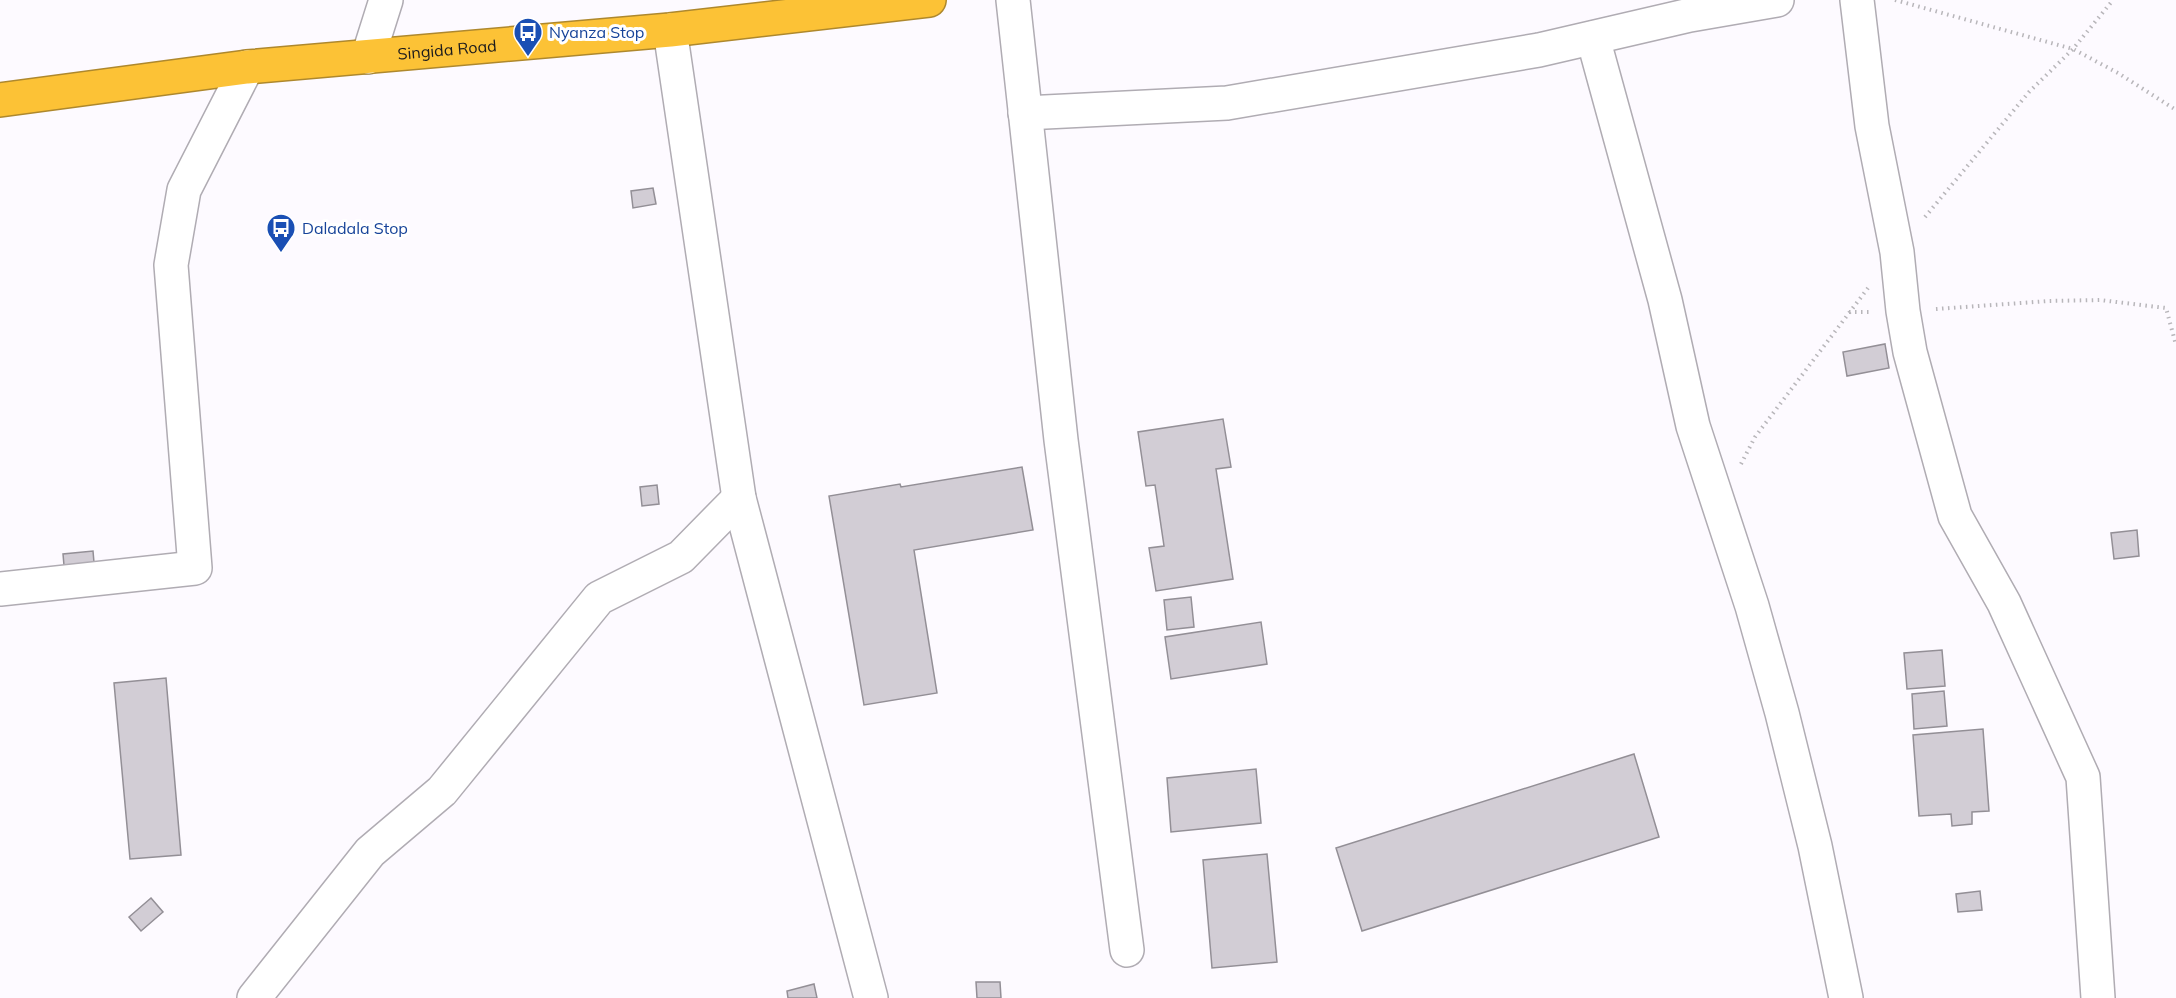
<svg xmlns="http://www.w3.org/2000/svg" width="2176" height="998" viewBox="0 0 2176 998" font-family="Mulish,sans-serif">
<rect width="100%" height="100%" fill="#fdfaff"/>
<!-- building -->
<g fill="#d2cdd5" stroke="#938f96" stroke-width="1.5">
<path d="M653,188L656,204L633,208L631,191Z"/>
<path d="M1885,344L1889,368L1847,376L1843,352Z"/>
<path d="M1223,419L1231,467L1216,469L1233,579L1156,591L1149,548L1164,546L1155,485L1146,486L1138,432Z"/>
<path d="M1022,467L1033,530L914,550L937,693L864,705L829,496L900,484L901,487Z"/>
<path d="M657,485L659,504L642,506L640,487Z"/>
<path d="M2137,530L2139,556L2114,559L2111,533Z"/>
<path d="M93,551L95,574L65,577L63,554Z"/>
<path d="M1191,597L1194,627L1167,630L1164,600Z"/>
<path d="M1261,622L1267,664L1171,679L1165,637Z"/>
<path d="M1942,650L1945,686L1907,689L1904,653Z"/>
<path d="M166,678L181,855L130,859L114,683Z"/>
<path d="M1944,691L1947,726L1914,729L1912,694Z"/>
<path d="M1983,729L1989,811L1972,812V824L1952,826L1951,814L1919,816L1913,735Z"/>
<path d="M1634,754L1659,837L1362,931L1336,848Z"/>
<path d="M1256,769L1261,823L1171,832L1167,778Z"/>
<path d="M1267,854L1277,962L1212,968L1203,860Z"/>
<path d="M1980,891L1982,910L1958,912L1956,894Z"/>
<path d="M151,898L163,912L141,931L129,917Z"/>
<path d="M976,982H1000L1001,998H977Z"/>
<path d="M814,984L817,998H788L787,991Z"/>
</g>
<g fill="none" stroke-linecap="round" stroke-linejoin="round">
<!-- minor casing -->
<g stroke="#b0acb3" stroke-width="36">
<g id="minor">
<path d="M1013,0L1061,440L1127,950"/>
<path d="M1857,0L1872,126L1897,252L1903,311L1910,352L1955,516L2004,603L2083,777L2098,998"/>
<path d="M670,30L739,498L871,998"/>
<path d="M1593,38L1665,300L1693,426L1752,606L1782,713L1815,846L1846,998"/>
<path d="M368,57L386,0"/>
<path d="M1025,113L1227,103L1539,50L1690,15L1777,0"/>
<path d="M0,589L195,568L171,265L184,190L247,67"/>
<path d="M254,998L370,852L442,791L599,598L681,557L739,498"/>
</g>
</g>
<!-- highway casing -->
<g stroke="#ae882d" stroke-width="36">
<g id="highway">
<path id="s1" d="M0,100L247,67L670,30L929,0"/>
</g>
</g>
<!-- path -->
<g stroke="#b8b6ba" stroke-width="4" stroke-dasharray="1.5 4.5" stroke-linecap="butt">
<path d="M1895,0L2073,49L2118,73L2176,110"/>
<path d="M1925,217L2029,92L2073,49L2113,0"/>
<path d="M1936,309L2049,301L2100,300L2166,308L2176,345"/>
<path d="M1849,312H1872"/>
<path d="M1741,464L1755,437L1868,288"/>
</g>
<!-- minor -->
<use href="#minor" stroke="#fff" stroke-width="33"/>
<!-- highway -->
<use href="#highway" stroke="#fcc236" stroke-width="33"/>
</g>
<!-- icons -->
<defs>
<g id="bus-pin" transform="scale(1.5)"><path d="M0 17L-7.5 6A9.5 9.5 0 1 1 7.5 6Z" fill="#1a4fb4" stroke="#fff"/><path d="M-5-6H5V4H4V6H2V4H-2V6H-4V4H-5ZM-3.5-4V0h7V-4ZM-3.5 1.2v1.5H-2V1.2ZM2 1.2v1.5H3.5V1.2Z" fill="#fff"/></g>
</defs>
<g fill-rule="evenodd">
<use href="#bus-pin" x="528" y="32"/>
<use href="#bus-pin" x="281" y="228"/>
</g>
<g text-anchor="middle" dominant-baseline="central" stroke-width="6" stroke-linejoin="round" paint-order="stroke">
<!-- transit labels -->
<g font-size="16" fill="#164399" stroke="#fff" text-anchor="start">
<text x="549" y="32">Nyanza Stop</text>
<text x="302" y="228">Daladala Stop</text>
</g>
<!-- street labels -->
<g font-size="16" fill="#1c1b1d" stroke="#fff">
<text stroke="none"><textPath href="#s1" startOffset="450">Singida Road</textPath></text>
</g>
</g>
</svg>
